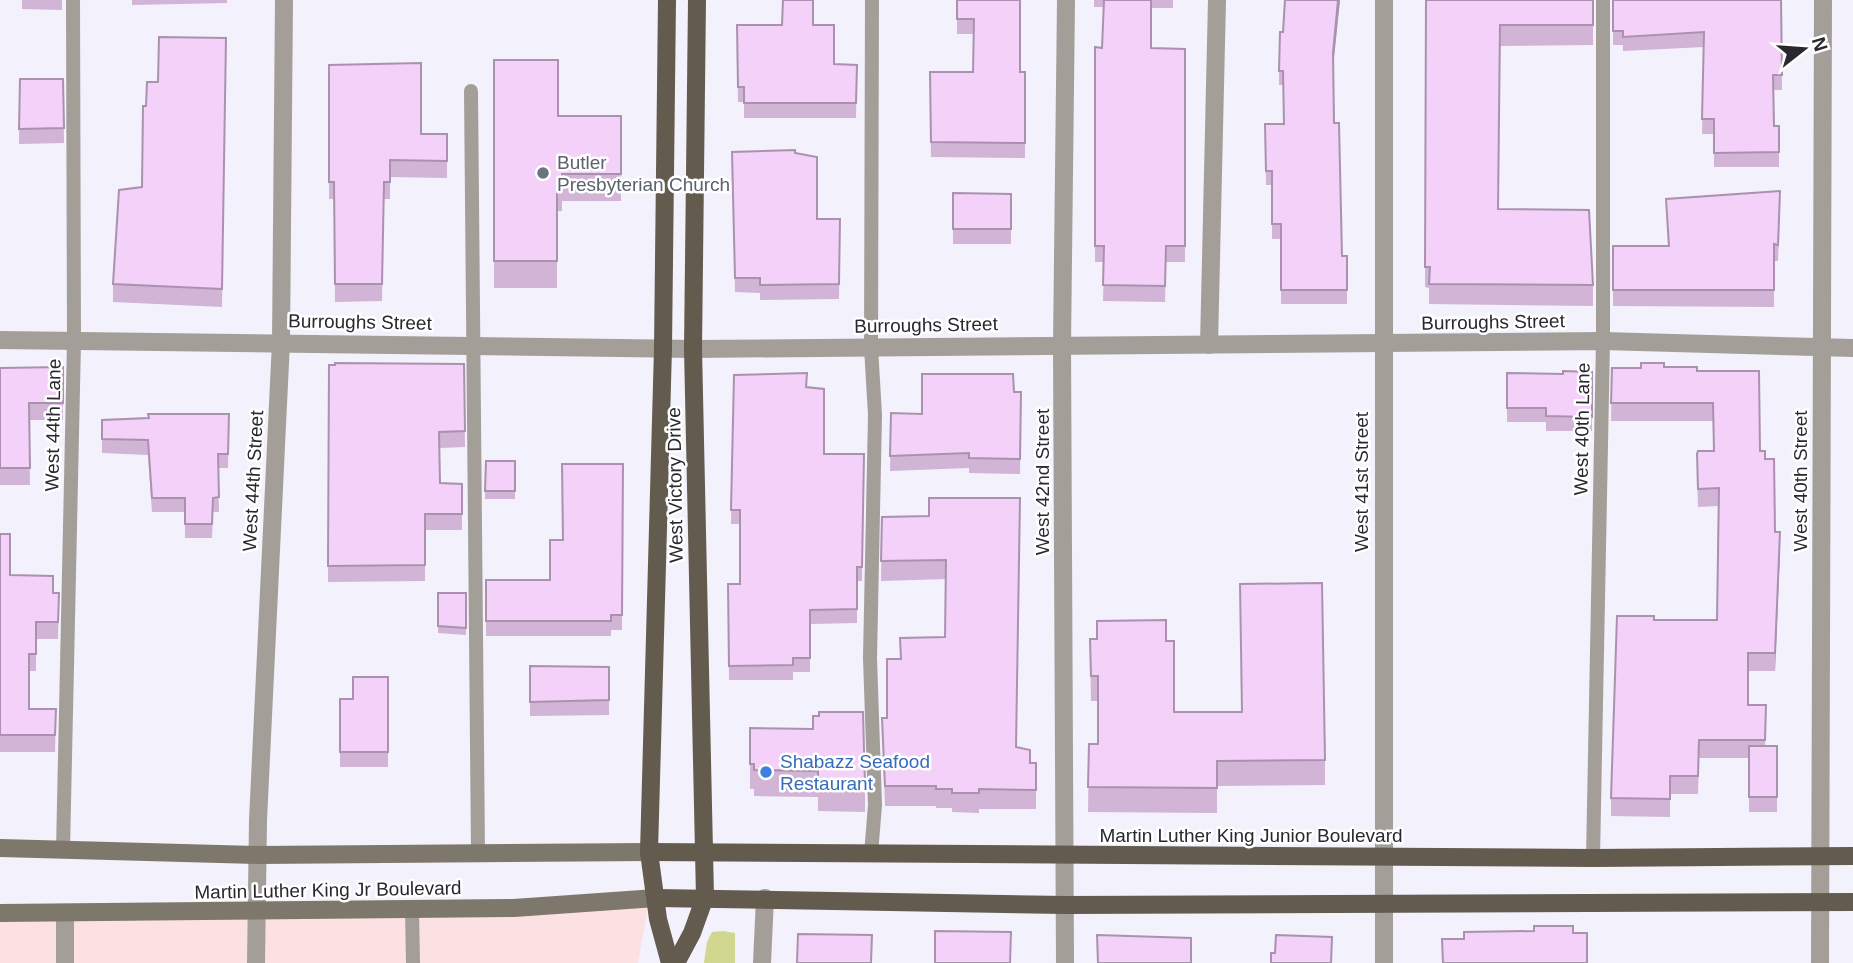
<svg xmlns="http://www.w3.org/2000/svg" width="1853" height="963" viewBox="0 0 1853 963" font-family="Helvetica,sans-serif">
<rect width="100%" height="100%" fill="#f2f1fc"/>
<!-- commercial -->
<path fill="#fce1e3" d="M650,895L638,963H0V913Z"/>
<!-- green -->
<path fill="#d2d790" d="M723,931L735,933V963H704L707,942L712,932Z"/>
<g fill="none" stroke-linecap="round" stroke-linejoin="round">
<!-- service -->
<g stroke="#a39f98" stroke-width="14">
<path d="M471,91L478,852"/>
<path d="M63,850L74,342L73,0"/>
<path d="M871,854L875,805L870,658L875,415L871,347L872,0"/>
<path d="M1593,858L1603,341V0"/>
<path d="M412,910L413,963"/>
</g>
<!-- minor -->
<g stroke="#a39f98" stroke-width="18">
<path d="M0,340L693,349L1603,341L1853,348"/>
<path d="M1209,345L1217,0"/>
<path d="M65,914V963"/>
<path d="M256,963L258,820L281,342L284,0"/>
<path d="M762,963L765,898"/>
<path d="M1065,963L1062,345L1066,0"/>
<path d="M1384,963V0"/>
<path d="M1820,963L1823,0"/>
</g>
<!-- secondary -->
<g stroke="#7d776c" stroke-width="18">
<path d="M0,848L259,855L649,852"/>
<path d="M0,913L514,908L656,898"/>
</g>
<!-- primary -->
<g stroke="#625b4e" stroke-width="18">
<path d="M667,0L663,348L649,852L658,919L670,963"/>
<path d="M649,852L1593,858L1853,856"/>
<path d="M656,898L1065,905L1853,902"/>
<path d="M676,963L692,933L705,897L693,349L697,0"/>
</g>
</g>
<!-- wall -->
<g fill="#d1b4d6">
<path d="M22,0H62V10L22,9Z"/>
<path d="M132,0H227V3L132,5Z"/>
<path d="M957,0L1020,72H1025V158L931,157L930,72H973V34H957Z"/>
<path d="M1094,0H1173V8H1151V48L1185,49V262H1166L1165,302L1103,301L1104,262H1095V47L1102,48L1104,7H1094Z"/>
<path d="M1284,0H1340L1333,65L1334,123L1342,256H1347V304H1281V239H1272V185H1266L1265,124H1284L1283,85H1279V71L1283,32Z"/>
<path d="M1426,0H1593V45L1500,46L1498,209L1593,285V306L1429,304V288L1425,287Z"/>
<path d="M1613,0H1781L1782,90H1773L1774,126H1779V167H1714V134H1702L1704,47L1623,51V45H1613Z"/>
<path d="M737,25H813L834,64L857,65L856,118H744V102H738Z"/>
<path d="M226,38L222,307L113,302V284L142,187L146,106L158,82Z"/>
<path d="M494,60L558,116H621V201H562V211H557V288H494Z"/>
<path d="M329,65L421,134H447V178L390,177V199H384L382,301L335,302L334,199H329Z"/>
<path d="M20,79H63L64,143L19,144Z"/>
<path d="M732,152L795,153L817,219H840L839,299L760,300V293L735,292Z"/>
<path d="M953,193L1011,194V244H953Z"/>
<path d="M1666,199L1780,208L1778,261H1774V307L1613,306V246H1668Z"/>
<path d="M464,364L465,447L439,448L440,483L462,484V530H425V581L328,582L329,365Z"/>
<path d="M63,367V420H29L30,485H0V368Z"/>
<path d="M1664,367L1697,371L1765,459L1775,532L1780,550L1775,671H1748V705H1766L1765,746H1777V812H1749V758H1699L1698,794H1670V817L1611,816V798L1654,620H1717L1718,506L1698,507L1697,472V454L1713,451V421H1611L1612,368Z"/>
<path d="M1592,372V431H1546V422H1507V373L1563,374Z"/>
<path d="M734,375L807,387L824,454H864L862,581H857V623L810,624V672H793V680H729L728,584H740V524H731Z"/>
<path d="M1021,392L1020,474L969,473V468L890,471L891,413L922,414Z"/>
<path d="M229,414L228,468H218L219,512H213L212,538H185V512H152L148,455L102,453V420Z"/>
<path d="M486,461H515V499H485Z"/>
<path d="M623,464L622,630H611V636H486V580H550L563,540Z"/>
<path d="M929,516L1017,747L1030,763H1036V809H979V813L952,812V808H936V806H885L882,718H887L900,659L945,637L946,579L881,581L882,517Z"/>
<path d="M0,534L10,575L53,593H59L58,639H36V671H29V709H56L55,752H0Z"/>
<path d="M438,593H466V635L438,633Z"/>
<path d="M1097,621L1166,641L1174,712L1325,760V785L1217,786V813L1088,812L1089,744H1098V701H1091L1090,639H1097Z"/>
<path d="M530,666L609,667V715L530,716Z"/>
<path d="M388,677V767H340V699H353Z"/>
<path d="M750,728L865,786V812L818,811V797L754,796V789H750Z"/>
</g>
<!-- shaded-wall -->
<g fill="#aa92ae">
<path d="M1338,0H1340L1333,68V53Z"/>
<path d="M1780,532V550L1775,671V653Z"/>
</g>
<!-- building -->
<g fill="#f3d1f9" stroke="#aa92ae" stroke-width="2">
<path d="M783,0H813V25H834V64L857,65L856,103H744V87H738L737,25H782Z"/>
<path d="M957,0H1020V72H1025V143L931,142L930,72H973L974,19H957Z"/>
<path d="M1104,0H1151V48L1185,49V246H1166L1165,286L1103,285L1104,246H1095V47L1102,48Z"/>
<path d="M1285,0H1338L1333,53L1334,123H1339L1342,256H1347V290H1281V224H1272V171H1266L1265,124H1284L1283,71H1279L1280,32H1283Z"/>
<path d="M1426,0H1593V25H1500L1498,209L1589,210L1593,285L1429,284L1430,267H1425Z"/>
<path d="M1613,0H1781L1782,75H1773L1774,126H1779V152L1714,153V119H1702L1704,32L1623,37V31H1613Z"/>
<path d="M159,37L226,38L222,289L113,284L119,190L142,187L143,106H146L147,82H158Z"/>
<path d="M494,60H558V116H621V174H562V184H557V261H494Z"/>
<path d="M421,63V134H447V161L390,160V182H384L382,284H335L334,182H329V65Z"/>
<path d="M20,79H63L64,128L19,129Z"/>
<path d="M795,150V153L817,157V219H840L839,284L760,285V278H735L732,152Z"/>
<path d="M1780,191L1778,245L1774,244V290H1613V246H1669L1666,199Z"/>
<path d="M953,193L1011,194V229H953Z"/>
<path d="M335,363L464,364L465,431L439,432L440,483L462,484V514H425V565L328,566L329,365H335Z"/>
<path d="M1641,363H1664V367H1697V371H1759L1760,451H1765V459H1774L1775,532H1780L1775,653H1748V705H1766L1765,740H1699L1698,776H1670V799L1611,798L1617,616H1654V620H1717L1719,488L1698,489L1697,454L1698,451H1714L1713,403H1611L1612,368H1641Z"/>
<path d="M63,367V403H29L30,468H0V368Z"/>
<path d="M1563,371L1592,372V417L1546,416V408H1507V373L1563,374Z"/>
<path d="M807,373L806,387L824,389V454H864L862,567H857V609L810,610V658H793V665L729,666L728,584H740V510H731L734,375Z"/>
<path d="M922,374H1013L1014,392H1021L1020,459L969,458V453L890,456L891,413L922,414Z"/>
<path d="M148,414H229L228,454H218L219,497L213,498L212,524H185V498H152L148,440L102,439V420L149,418Z"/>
<path d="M486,461H515V491H485Z"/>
<path d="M562,464H623L622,615H611V621H486V580H550V540H563Z"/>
<path d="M929,498H1020L1016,747L1030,750V763H1036V790L979,789V793H952V789H936V786H885L882,718H887V659H901L900,638L945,637L946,560L881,561L882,517L929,516Z"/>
<path d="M0,534H10V575L53,576V593H59L58,622H36V654H29V709H56L55,735H0Z"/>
<path d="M1322,583L1325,760L1217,761V788L1088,787L1089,744H1098V676H1091L1090,639H1097V621L1166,620V641H1174V712H1242L1240,584Z"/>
<path d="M438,593H466V628L438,626Z"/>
<path d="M530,666L609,667V700L530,702Z"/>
<path d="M353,677H388V752H340V699H353Z"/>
<path d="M819,712H863L865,786H818V771L754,770V764H750V728L813,729V716H819Z"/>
<rect x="1749" y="746" width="28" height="51"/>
<path d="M1534,926H1573V933H1587V963H1443L1442,939H1464V932L1534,931Z"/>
<path d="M935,931L1011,932L1010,963H935Z"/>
<path d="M798,934L872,935L871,963H797Z"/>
<path d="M1097,935L1191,938V963H1098Z"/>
<path d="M1276,935L1332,937L1331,963H1271V953H1275Z"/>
</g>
<!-- markers -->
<circle fill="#6b7280" stroke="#fff" stroke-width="2.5" cx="543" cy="173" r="7"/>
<circle fill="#3f7fe0" stroke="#fff" stroke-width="2.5" cx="766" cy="772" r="7"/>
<g text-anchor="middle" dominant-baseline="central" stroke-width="5" stroke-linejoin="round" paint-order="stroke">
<!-- worship labels -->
<g font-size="19" fill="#5b616d" stroke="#fff" text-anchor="start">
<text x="557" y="162">Butler<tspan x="557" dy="22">Presbyterian Church</tspan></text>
</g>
<!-- street labels -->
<g font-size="19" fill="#29282f" stroke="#fff">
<text transform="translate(360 322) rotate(1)">Burroughs Street</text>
<text transform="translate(1493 322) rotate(-1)">Burroughs Street</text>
<text transform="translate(926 325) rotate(-1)">Burroughs Street</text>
<text transform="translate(53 425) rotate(-89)">West 44th Lane</text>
<text transform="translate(1582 429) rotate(-89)">West 40th Lane</text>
<text transform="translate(253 481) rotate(-87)">West 44th Street</text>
<text transform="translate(1800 481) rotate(-90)">West 40th Street</text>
<text transform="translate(1042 482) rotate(-90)">West 42nd Street</text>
<text transform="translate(1361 482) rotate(-90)">West 41st Street</text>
<text transform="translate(675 485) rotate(-91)">West Victory Drive</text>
<text x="1251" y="835">Martin Luther King Junior Boulevard</text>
<text transform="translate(328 890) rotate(-1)">Martin Luther King Jr Boulevard</text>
</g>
<!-- shop labels -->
<g font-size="19" fill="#366cbe" stroke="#fff" text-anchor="start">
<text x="780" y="761">Shabazz Seafood<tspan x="780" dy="22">Restaurant</tspan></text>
</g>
</g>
<!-- north arrow -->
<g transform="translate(1804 49) rotate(73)" stroke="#ffffff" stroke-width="5" paint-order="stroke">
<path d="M0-5L12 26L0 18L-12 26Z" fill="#29282f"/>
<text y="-10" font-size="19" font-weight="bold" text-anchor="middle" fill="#29282f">N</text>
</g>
</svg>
